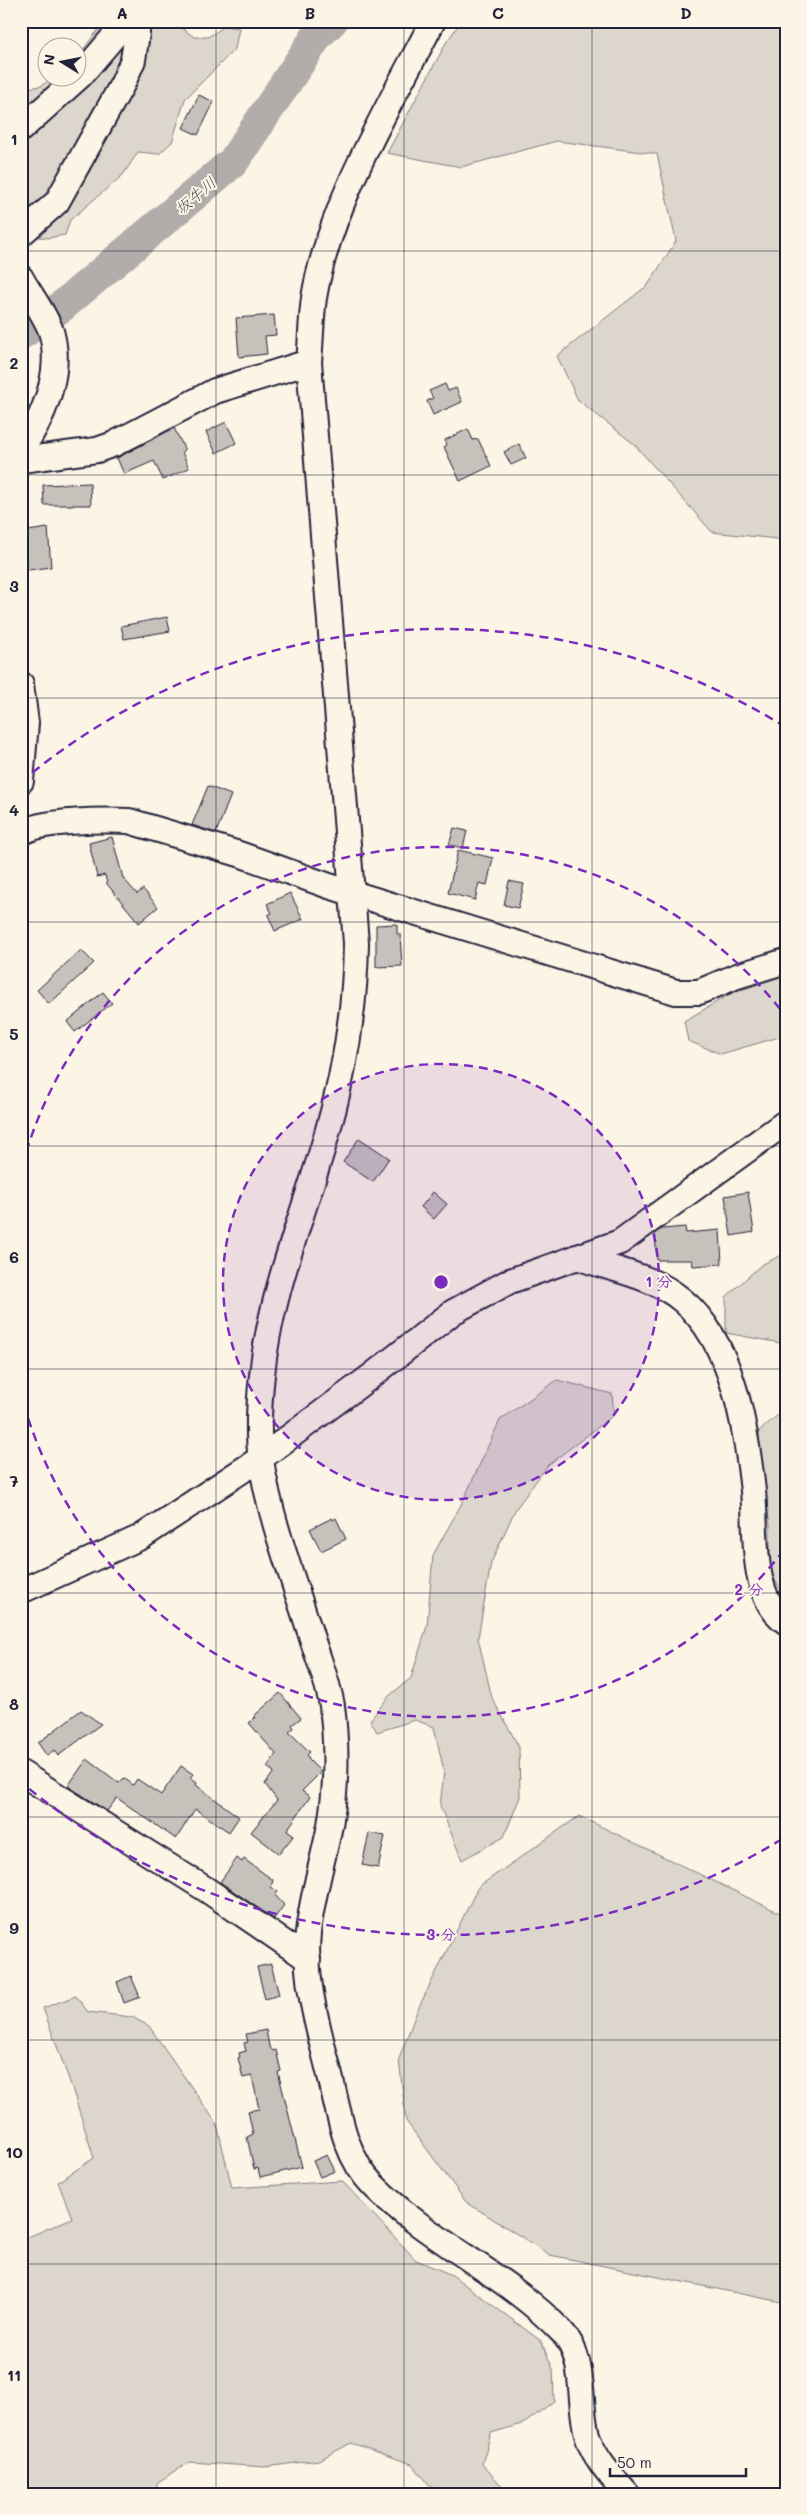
<svg xmlns="http://www.w3.org/2000/svg" width="807" height="2515" viewBox="0 0 807 2515" font-family="Mali,'Klee One',sans-serif">
<rect width="100%" height="100%" fill="#fcf5e5"/>
<filter id="ink" filterUnits="userSpaceOnUse"><feTurbulence type="fractalNoise" baseFrequency=".02" numOctaves="2"/><feDisplacementMap in="SourceGraphic" scale="10" xChannelSelector="R" yChannelSelector="G"/><feConvolveMatrix kernelMatrix="1 2 1 2 8 2 1 2 1" color-interpolation-filters="sRGB"/></filter>
<g filter="url(#ink)">
<!-- green -->
<g fill="#dcd6cc" stroke="#7f7c84">
<path d="M105,21H173L194,37H208L225,26L239,28L235,49L185,99L172,142L159,154L138,152L123,175L70,220L65,235L48,238L21,235V89L41,86L52,78H78V56Z"/>
<path d="M461,21H786V540L712,532L634,444L578,400L557,356L648,285L676,241L657,154L557,141L461,167L387,153L446,43Z"/>
<path d="M786,975V1035L721,1054L688,1041L684,1021L732,993Z"/>
<path d="M786,1253V1344L726,1333V1297L761,1265Z"/>
<path d="M557,1380L612,1394L614,1415L548,1465L515,1510L491,1563L478,1638L492,1698L519,1747L520,1797L504,1837L462,1860L440,1806L444,1771L434,1727L415,1720L377,1732L370,1720L389,1696L411,1678L427,1626L433,1555L463,1501L500,1420Z"/>
<path d="M786,1408V1600L770,1571V1525L759,1454V1431Z"/>
<path d="M579,1816L786,1916V2303L550,2255L466,2202L406,2121L399,2059L417,2011L478,1887Z"/>
<path d="M76,1996L88,2012L132,2017L149,2026L217,2124L232,2188L342,2181L416,2260L452,2275L541,2341L553,2369L554,2401L525,2423L491,2433L482,2464L501,2485L514,2494H437L412,2464L351,2443L319,2460L265,2467L190,2462L158,2482L153,2494H21V2240L72,2218L58,2182L94,2158L72,2088L43,2008Z"/>
</g>
<g fill="none" stroke-linecap="round" stroke-linejoin="round">
<!-- river -->
<path stroke="#b2adab" stroke-width="32" d="M21,334L61,307L233,162L317,36L332,21"/>
</g>
<!-- building -->
<g fill="#c6c1bb" stroke="#22223b">
<path d="M199,95L214,102L198,135L183,128Z"/>
<path d="M274,315L276,335L265,336L267,354L239,357L236,318Z"/>
<path d="M445,384L448,391L456,388L462,402L433,415L427,401L433,398L429,391Z"/>
<path d="M226,422L236,443L216,453L206,432Z"/>
<path d="M174,428L185,450L182,452L189,468L163,480L154,461L124,474L117,458Z"/>
<path d="M468,429L473,440L478,439L491,466L460,481L444,447L447,445L445,440Z"/>
<path d="M519,444L526,458L511,465L504,452Z"/>
<path d="M90,483L91,505H44L43,485Z"/>
<path d="M48,528L51,567L28,570L25,553H21V532Z"/>
<path d="M167,617L170,631L124,639L121,626Z"/>
<path d="M208,786L231,795L216,833L192,825Z"/>
<path d="M454,828L467,831L463,848L449,845Z"/>
<path d="M112,837L123,878L137,894L143,889L158,907L139,923L107,884L105,875L97,877L89,843Z"/>
<path d="M458,850L493,858L487,885L479,883L475,900L448,893Z"/>
<path d="M509,881L524,884L518,908L504,905Z"/>
<path d="M290,893L303,919L275,931L268,915L272,913L267,904Z"/>
<path d="M397,924V934H400L402,966L376,967V925Z"/>
<path d="M81,950L94,963L49,1004L37,990Z"/>
<path d="M103,992L112,1003L75,1032L67,1022Z"/>
<path d="M359,1138L389,1158L373,1182L343,1162Z"/>
<path d="M433,1192L447,1204L434,1219L421,1207Z"/>
<path d="M748,1192L754,1232L731,1236L725,1196Z"/>
<path d="M685,1227L686,1233L720,1230L722,1264L693,1266L692,1260H657L655,1233L662,1229Z"/>
<path d="M332,1518L333,1520L336,1518L346,1539L321,1551L310,1529Z"/>
<path d="M280,1693L301,1718L292,1725L294,1728L289,1732L310,1752L307,1755L309,1758L308,1759L321,1772L302,1791L310,1797L287,1830L294,1835L279,1854L251,1832L277,1800L265,1784L274,1772L267,1767L276,1754L249,1723L255,1717L254,1716Z"/>
<path d="M81,1710L101,1724L58,1756L54,1750L47,1756L38,1743Z"/>
<path d="M87,1759L119,1783L124,1778L133,1785L137,1779L161,1795L181,1766L193,1774L190,1778L197,1783L196,1785L239,1817L229,1832L195,1809L176,1839L117,1798L107,1811L68,1786Z"/>
<path d="M369,1833L385,1836L378,1868L362,1865Z"/>
<path d="M237,1858L242,1862L244,1859L273,1880L271,1887L278,1892L275,1895L284,1905L274,1919L220,1882Z"/>
<path d="M271,1964L279,1995L265,1999L257,1967Z"/>
<path d="M131,1976L140,1997L124,2003L117,1982Z"/>
<path d="M266,2030L269,2046L273,2051L276,2050L281,2071L278,2072L302,2167L260,2177L258,2168L254,2169L247,2137L253,2134L248,2111L259,2109L252,2076L243,2078L238,2058L240,2057L239,2053L246,2051L244,2043L248,2042L246,2034Z"/>
<path d="M327,2155L335,2171L320,2177L313,2161Z"/>
</g>
<g fill="none" stroke-linecap="round" stroke-linejoin="round">
<!-- minor casing -->
<g stroke="#22223b" stroke-width="28">
<g id="minor">
<path d="M433,21C390,104 329,206 314,298C311,319 311,341 309,362L356,943C355,1013 344,1078 324,1144C302,1218 269,1299 262,1375C259,1403 257,1432 261,1460C270,1519 292,1575 310,1632C317,1656 328,1681 332,1706C337,1746 337,1785 330,1825C323,1861 312,1896 308,1933C303,1983 321,2036 332,2084C340,2120 347,2159 373,2185C429,2242 507,2274 562,2332C588,2360 577,2404 588,2438C595,2459 612,2477 627,2494"/>
<path d="M21,129L81,75L127,21"/>
<path d="M21,234L57,202L123,83L133,60L137,33V21"/>
<path d="M21,278C29,293 49,320 52,335C62,374 43,419 21,450"/>
<path d="M21,460L97,450L114,444L215,391L309,362"/>
<path d="M21,684L26,723L21,781"/>
<path d="M21,833C41,820 104,820 129,821L239,854L329,886L676,992H699L737,976L786,961"/>
<path d="M577,1257C612,1270 652,1275 682,1300C733,1342 746,1428 753,1491C757,1531 749,1596 786,1622"/>
<path d="M21,1591L141,1537L261,1458L370,1377L453,1312L510,1281L620,1242L786,1122"/>
<path d="M21,1773L207,1890L308,1959"/>
</g>
</g>
<!-- minor -->
<use href="#minor" stroke="#fcf5e5" stroke-width="24"/>
</g>
</g>
<!-- grid -->
<path fill="none" stroke="#22223b" stroke-width="1" stroke-opacity="0.55" d="M216,21V2494M404,21V2494M592,21V2494M21,251H786M21,475H786M21,698H786M21,922H786M21,1146H786M21,1369H786M21,1593H786M21,1817H786M21,2040H786M21,2264H786"/>
<!-- distance rings -->
<circle cx="441" cy="1282" r="218" fill="#7b2cbf" fill-opacity=".12"/>
<g fill="none" stroke="#7b2cbf" stroke-width="2.5" stroke-dasharray="9 6">
<circle cx="441" cy="1282" r="218"/>
<path d="M784 1550A435 435 0 0 1 22 1398M22 1166A435 435 0 0 1 784 1014"/>
<path d="M782 1839A653 653 0 0 1 21 1782M21 782A653 653 0 0 1 782 725"/>
</g>
<g text-anchor="middle" dominant-baseline="central" stroke-width="4" stroke-linejoin="round" paint-order="stroke">
<!-- water labels -->
<g font-size="16" font-style="italic" fill="#545362" stroke="#fcf5e5">
<text transform="translate(195 195) rotate(-40)">坂牛川</text>
</g>
</g>
<circle cx="441" cy="1282" r="8" fill="#7b2cbf" stroke="#fcf5e5" stroke-width="2.5"/>
<g font-size="15" text-anchor="middle" font-weight="bold" fill="#7b2cbf" stroke="#fcf5e5" stroke-width="4" stroke-linejoin="round" paint-order="stroke">
<text x="659" y="1287">1 分</text>
<text x="749" y="1595">2 分</text>
<text x="441" y="1940">3 分</text>
</g>
<!-- margin -->
<rect width="807" height="2515" fill="none" stroke="#fcf5e5" stroke-width="55"/>
<!-- north arrow -->
<g transform="translate(62 62) rotate(280)"><circle r="24" fill="#fcf5e5" stroke="#a5a1a1"/>
<path d="M0-4L9 19L0 12L-9 19Z" fill="#22223b"/>
<text y="-8" font-size="14" font-weight="bold" text-anchor="middle" fill="#22223b">N</text>
</g>
<!-- scale -->
<path d="M610 2468v8h136v-8" fill="none" stroke="#22223b" stroke-width="2.5"/>
<text x="617" y="2468" font-size="15" fill="#22223b" stroke="#fcf5e5" stroke-width="4" paint-order="stroke">50 m</text>
<rect x="28" y="28" width="752" height="2460" fill="none" stroke="#22223b" stroke-width="2"/>
<g font-size="16" text-anchor="middle" font-weight="bold" fill="#22223b">
<text x="122" y="19">A</text>
<text x="310" y="19">B</text>
<text x="498" y="19">C</text>
<text x="686" y="19">D</text>
<text x="14" y="145">1</text>
<text x="14" y="369">2</text>
<text x="14" y="592">3</text>
<text x="14" y="816">4</text>
<text x="14" y="1040">5</text>
<text x="14" y="1263">6</text>
<text x="14" y="1487">7</text>
<text x="14" y="1710">8</text>
<text x="14" y="1934">9</text>
<text x="14" y="2158">10</text>
<text x="14" y="2381">11</text>
</g>
</svg>
